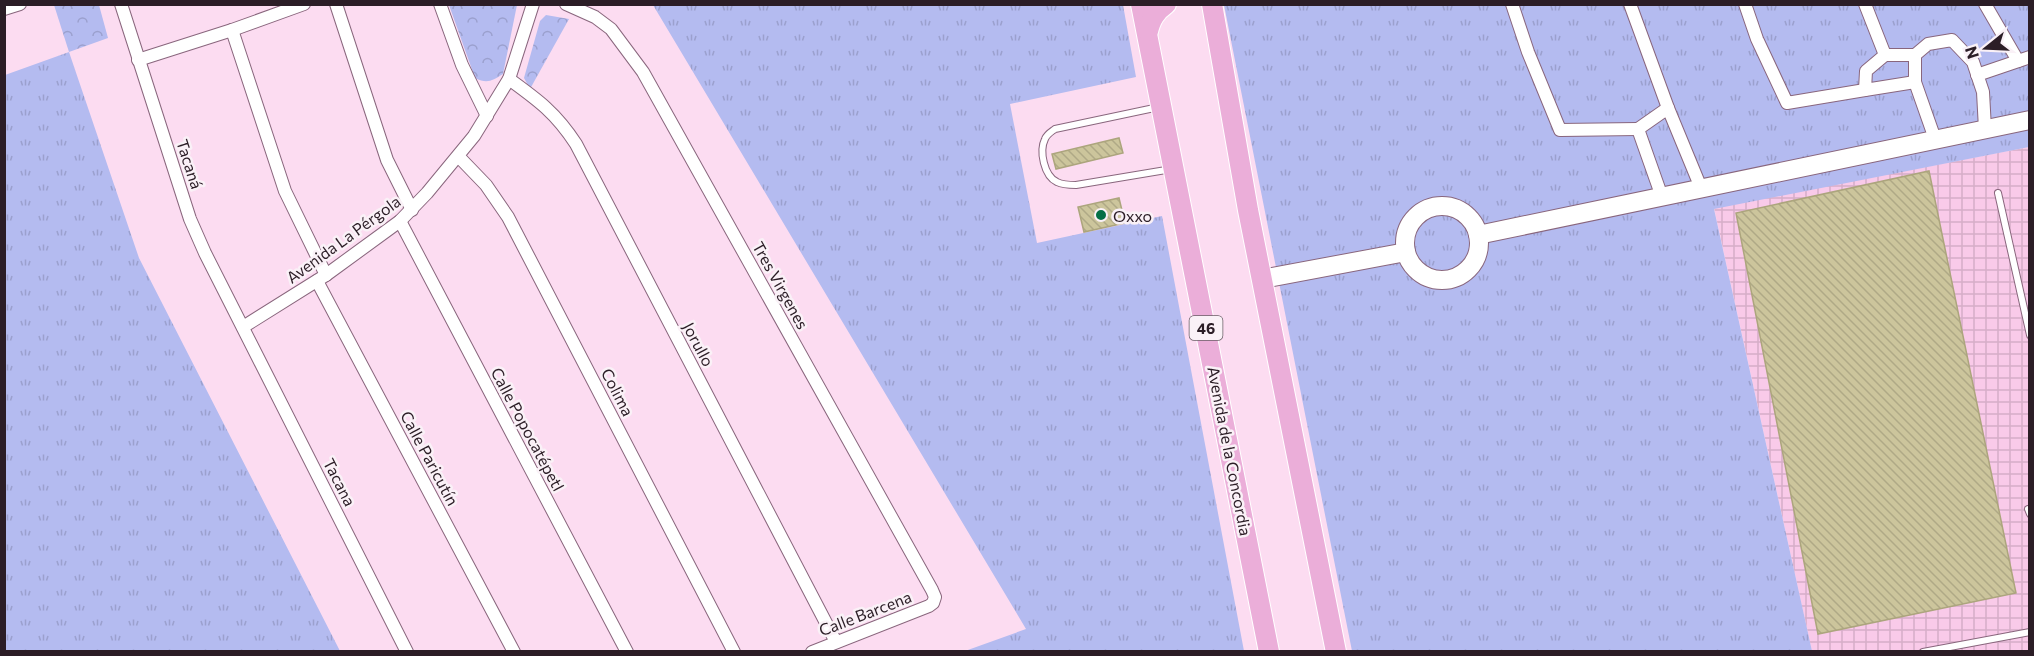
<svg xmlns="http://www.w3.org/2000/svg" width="2034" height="656" viewBox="0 0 2034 656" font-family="Commissioner,sans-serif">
<defs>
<pattern id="industrial-grid" width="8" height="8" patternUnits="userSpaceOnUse" patternTransform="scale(1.5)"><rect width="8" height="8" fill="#f9cae9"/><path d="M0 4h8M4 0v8" fill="none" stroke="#d6adc8"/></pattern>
<pattern id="grass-tufts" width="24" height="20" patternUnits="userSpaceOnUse" patternTransform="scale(1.5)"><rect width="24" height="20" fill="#b4bbf0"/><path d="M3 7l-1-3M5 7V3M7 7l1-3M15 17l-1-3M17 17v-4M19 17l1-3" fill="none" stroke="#9ba0ce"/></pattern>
<pattern id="park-crowns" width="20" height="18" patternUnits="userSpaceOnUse" patternTransform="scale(1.5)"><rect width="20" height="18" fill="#b4bbf0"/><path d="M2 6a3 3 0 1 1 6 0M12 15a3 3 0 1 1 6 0" fill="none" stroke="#9ba0ce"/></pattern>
<pattern id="building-back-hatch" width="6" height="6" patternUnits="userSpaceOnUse" patternTransform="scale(1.5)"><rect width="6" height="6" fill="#ccc59c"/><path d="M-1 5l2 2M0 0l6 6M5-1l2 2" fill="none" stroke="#afa986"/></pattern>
</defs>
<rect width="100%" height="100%" fill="#fcdcf1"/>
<!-- industrial -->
<path fill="url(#industrial-grid)" d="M2029,147V651H1812L1714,208Z"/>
<!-- grass -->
<g fill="url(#grass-tufts)">
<path d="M653,5H1123L1136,77L1010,104L1037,243L1162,216L1244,651H965L1026,629Z"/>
<path d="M1224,5H2029V147L1714,209L1812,651H1352Z"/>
<path d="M69,52L139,258L340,651H5V75Z"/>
</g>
<!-- park -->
<g fill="url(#park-crowns)">
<path d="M54,5H99L108,38L69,52Z"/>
<path d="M449,5H517L503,74C492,81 487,84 475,78Z"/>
<path d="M546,15L569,19L530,89L524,78L540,21Z"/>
</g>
<!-- building -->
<g fill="url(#building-back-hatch)" stroke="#aca57d" stroke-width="1.5">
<path d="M1119,138L1123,153L1056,169L1052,154Z"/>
<path d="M1929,171L2016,593L1818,634L1736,213Z"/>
<path d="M1119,198L1125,223L1084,232L1078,207Z"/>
</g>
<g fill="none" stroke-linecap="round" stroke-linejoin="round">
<!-- lane casing -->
<g stroke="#89667d" stroke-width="8">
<g id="lane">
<path d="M1159,107L1055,129C1051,132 1047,134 1045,139C1039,151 1044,176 1057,182C1063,185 1069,185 1076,185L1172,169"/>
<path d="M1998,193L2030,335"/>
<path d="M2028,509L2030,514"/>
<path d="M1923,652L2030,632"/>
</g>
</g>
<!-- street casing -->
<g stroke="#89667d" stroke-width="14">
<g id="street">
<path d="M121,4L190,219L205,253L407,652"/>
<path d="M336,4L387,160L412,210"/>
<path d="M440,4L462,65L487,116"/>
<path d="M566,4L595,17L611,29L643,72L932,590L935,597L933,603L929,606L812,652"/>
<path d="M1512,4L1528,52L1560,130L1638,129"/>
<path d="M1630,4L1668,108"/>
<path d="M1745,4L1757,39L1787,103L1865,90"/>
<path d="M1865,4L1885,55"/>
<path d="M1985,4L2018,61"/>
<path d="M4,9L20,4"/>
<path d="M232,30L285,191L326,275"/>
<path d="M138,60L232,30L304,4"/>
<path d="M1977,75L2030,57"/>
<path d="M509,79C538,100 556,113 576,144L836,642"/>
<path d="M1915,82L1865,90L1866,71L1885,55H1915"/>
<path d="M1935,139L1915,82V55L1928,44L1952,40L1973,62L1983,92L1985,129"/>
<path d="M459,157L486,185L508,217L734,652"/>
<path d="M1662,197L1638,129L1668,108L1701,188"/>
<path d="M400,221L627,652"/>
<path d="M317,281L514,652"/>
<path d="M243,327L326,275L400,221L427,193L474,136L509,79L533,4"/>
</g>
</g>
<!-- secondary casing -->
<g stroke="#89667d" stroke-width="20">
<g id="secondary">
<circle cx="1442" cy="243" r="37"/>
<path d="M1478,235L2030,120"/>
<path d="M1262,279L1406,252"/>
</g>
</g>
<!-- primary casing -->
<g stroke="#fff" stroke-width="22">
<g id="primary">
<path d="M1141,4L1269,652"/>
<path d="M1212,4L1248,210L1336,652"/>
<path d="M1148,31C1151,19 1155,12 1166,4"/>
</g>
</g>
<!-- lane -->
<use href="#lane" stroke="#fff" stroke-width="6"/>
<!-- street -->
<use href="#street" stroke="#fff" stroke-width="12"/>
<!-- secondary -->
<use href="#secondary" stroke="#fff" stroke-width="18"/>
<!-- primary -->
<use href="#primary" stroke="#ebaed9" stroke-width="20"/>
</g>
<!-- markers -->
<circle fill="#046f46" stroke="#faf1f7" stroke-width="2" cx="1101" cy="215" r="6"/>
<g text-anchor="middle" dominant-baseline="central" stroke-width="5" stroke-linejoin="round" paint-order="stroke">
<!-- shield labels -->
<rect fill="#faf1f7" stroke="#695d65" stroke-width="1.5" x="1189.5" y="316" width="33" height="24" rx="4.5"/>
<g font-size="15" font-weight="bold" fill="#2b1d26">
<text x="1206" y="328">46</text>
</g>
<!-- street labels -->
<g font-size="16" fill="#2b1d26" stroke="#faf1f7">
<text transform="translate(190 164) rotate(72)">Tacaná</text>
<text transform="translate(343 239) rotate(-36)">Avenida La Pérgola</text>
<text transform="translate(781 285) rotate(61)">Tres Virgenes</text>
<text transform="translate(699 344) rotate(62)">Jorullo</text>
<text transform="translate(618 392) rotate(63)">Colima</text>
<text transform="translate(528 429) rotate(62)">Calle Popocatépetl</text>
<text transform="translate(1230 451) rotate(79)">Avenida de la Concordia</text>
<text transform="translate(430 458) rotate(62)">Calle Paricutín</text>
<text transform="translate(340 482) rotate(63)">Tacana</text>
<text transform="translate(865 613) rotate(-21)">Calle Barcena</text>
</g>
<!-- poi labels -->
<g font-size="16" fill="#2b1d26" stroke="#faf1f7" text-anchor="start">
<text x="1113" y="215">Oxxo</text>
</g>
</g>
<!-- border -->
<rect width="2034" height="656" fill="none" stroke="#2b1d26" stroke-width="12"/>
<!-- north arrow -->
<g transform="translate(1986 48) rotate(252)" stroke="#faf1f7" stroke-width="4.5" paint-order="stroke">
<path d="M0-4.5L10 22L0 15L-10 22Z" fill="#2b1d26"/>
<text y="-9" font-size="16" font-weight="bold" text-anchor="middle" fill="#2b1d26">N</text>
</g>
</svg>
